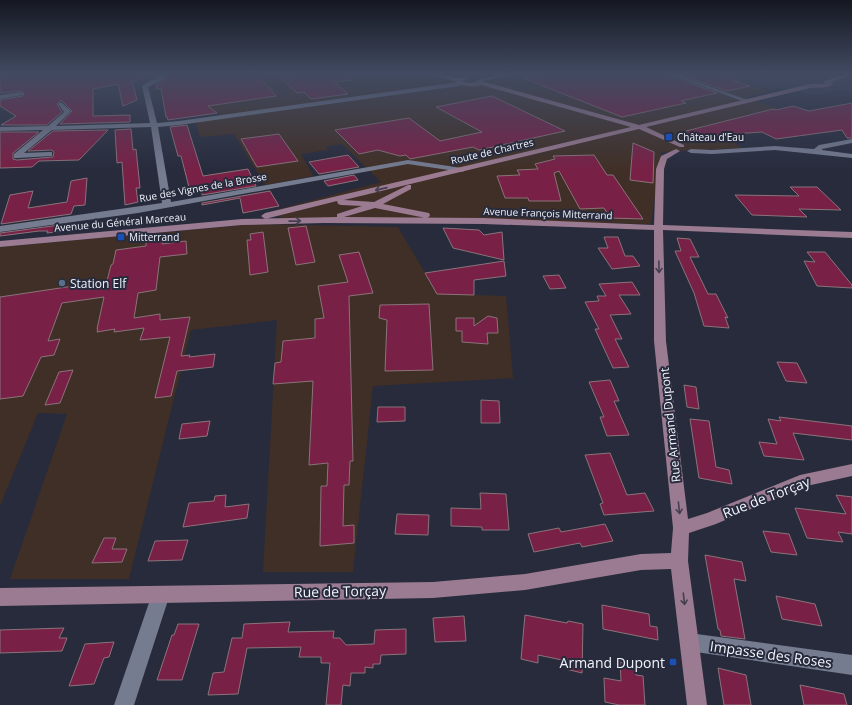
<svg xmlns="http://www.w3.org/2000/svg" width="852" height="705" viewBox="0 0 852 705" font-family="'Open Sans',sans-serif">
<rect width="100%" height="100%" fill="#272b3c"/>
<!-- built -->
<path fill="#31374d" d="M715,73H843L852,75V93L842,90L816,95L778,87L767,89Z"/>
<!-- industrial -->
<g fill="#402f26">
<path d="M45,73H663L684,80L721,74L771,91L746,97L809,121L753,133L724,136L742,148L661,152L651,224L280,218L276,210L381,182L342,144L327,146V150L301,154L313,176L265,185L234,134L200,137L195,120L223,116L195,99L167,75L72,95Z"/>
<path d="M255,224L398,227L432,285L441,284L474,295L506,296L513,378L373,386L353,572H263L277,320L191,330L129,579H10L67,414L38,413L0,506V247Z"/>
</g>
<!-- building -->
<g fill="#792046" stroke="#8a737a">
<path d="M0,73H144L145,78L132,81L137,100L123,106L118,84L93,89V116L130,115V122L60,124L72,111L61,100L57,104L62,112L47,125H1L16,116L0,106V100L23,96L24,93L21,91L0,93Z"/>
<path d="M152,73H256L276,96L208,106L217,113L168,120L167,117H166L161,88L157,89L156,85L166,80V77L162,75L154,78Z"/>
<path d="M306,73H352V80L334,82L348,94L311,99L304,92L297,93L279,76Z"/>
<path d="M549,73H665V74L717,93L681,101L686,103L622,117L523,78Z"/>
<path d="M676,73H714L738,80L734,81L750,86L727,91Z"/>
<path d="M492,96L565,131L479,150L473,147L410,159L406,155L400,156L378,150L359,154L335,130L409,118L440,141L482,132L436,107Z"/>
<path d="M852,103V138H847L842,130L776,139L762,132L687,137L686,131L773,109L776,110L793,106L809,111Z"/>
<path d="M187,125L203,176L248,169L256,186L202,195V189L190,191L181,156H178L170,127Z"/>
<path d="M131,129L133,150L136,149L140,188H136L138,202L125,205L122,162L117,163L115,130Z"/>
<path d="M108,130L79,160L39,161L32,167L0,168V132H39L13,153V159L17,160L53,157L54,152L52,150L28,151L53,131Z"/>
<path d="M279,134L298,161L257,167L241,139Z"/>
<path d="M633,143L654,152L653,183L630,180Z"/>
<path d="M348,155L359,167L319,174L309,162Z"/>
<path d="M594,155L607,175H613L643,219L610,218L604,208L580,209L559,171L554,173L561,201H529L528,198H505L497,176L520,175L517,170L538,169L535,164L555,159L553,156Z"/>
<path d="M354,175L358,180L328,186L324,181Z"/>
<path d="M87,178L85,205L74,206L71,214L1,224L10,195L33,191L28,208L67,202L71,181Z"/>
<path d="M790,187H817L841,210L799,209L807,217L752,215L735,195L799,196Z"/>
<path d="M270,191L279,206L243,213L240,198L202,205V203Z"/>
<path d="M67,224L64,231L47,233L48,231H39L0,236V233Z"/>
<path d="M306,226L315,262L296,265L288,228Z"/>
<path d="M443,228L479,230L484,235L502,232L504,260L453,248Z"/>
<path d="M263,232L268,272L250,275L247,240H251L250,234Z"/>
<path d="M604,237H618L625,256H633L640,266L612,269L598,248H608Z"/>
<path d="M677,238L690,239L699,257H690L708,294H716L728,318L725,317L729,328L704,326L694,293L675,251H681Z"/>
<path d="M163,240L162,244L186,241L187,254L160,257L156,290L138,293L134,318L160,314V320L190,317L181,356L190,355L189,357L215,354L213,367L177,371L171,396L155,398L170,337L140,340L144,328L114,332L115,329L97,332L98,329H97L104,297L62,303L48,341L60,339L54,355L41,357L23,396L0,399V297L107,281L111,265L113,264L116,250L146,246V241Z"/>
<path d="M359,252L373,293L349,296L353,461H350L349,485H344L343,526L354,525V543L320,546L321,486H327L328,463L309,465L313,381L273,384L275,363L281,362L283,341L315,338V319L324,318L318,286L348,282L339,255Z"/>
<path d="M807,252H825L852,285V288L817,286L804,261L815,262Z"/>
<path d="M504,261L506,276L474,280V295L437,294L425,273Z"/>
<path d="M559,275L566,288L550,289L543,276Z"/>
<path d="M632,282L640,295H619L631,314L610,315L622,339H615L629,367L613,368L595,329H599L585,302L599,301L597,296H606L599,284Z"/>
<path d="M429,304L433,370L385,371L387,320L379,318L380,305Z"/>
<path d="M488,316L497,318L498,333H487L488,344L462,342V331H456V318H474V326Z"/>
<path d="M777,362L797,363L807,383L786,381Z"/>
<path d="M73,370L60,403L45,405L59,372Z"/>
<path d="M610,380L619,401H614L629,435L607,436L600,417H604L589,382Z"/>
<path d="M684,385L696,387L699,409L687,407Z"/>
<path d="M481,400L499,401L500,423H481Z"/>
<path d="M378,407H405V421L377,422Z"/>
<path d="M779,417L852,426V440L793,433L804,460L764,456L759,442L777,444L768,419L781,421Z"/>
<path d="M690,419L709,421L716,467L729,470L732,484L699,478Z"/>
<path d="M210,421L207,436L179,439L182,424Z"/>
<path d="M610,453L627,495L645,493L654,511L604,515L600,504L603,503L585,455Z"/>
<path d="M480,493L506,494L509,530H482V527L451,526V508L481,509Z"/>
<path d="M226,495L225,507L249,504L247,518L183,527L189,503L214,501L215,496Z"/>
<path d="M836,495L852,497V534L838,532L843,542L807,538L795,508L846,514Z"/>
<path d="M397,514L429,515L428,535L395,534Z"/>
<path d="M605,524L613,541L582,547L580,543L534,552L528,534L559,528L561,532Z"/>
<path d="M763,531L789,534L797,555L771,552Z"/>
<path d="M104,538H116L112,549H127L122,562L92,563Z"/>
<path d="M188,540L182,560L148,561L155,541Z"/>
<path d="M705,555L742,562L746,581L734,579L745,639L721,636L720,630L718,629Z"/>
<path d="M776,596L815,604L822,626L782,619Z"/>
<path d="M602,605L649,614L650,626L657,627L658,640L603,629Z"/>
<path d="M525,615L567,623L568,621L583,624L582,673L566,669L567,661L538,655V663L521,659Z"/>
<path d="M464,616L466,641L435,642L433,618Z"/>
<path d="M290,622L288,632L334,631L333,638H340L346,645L374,644L375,630L406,629V654L381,655L380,664H373V668L365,667V673H351L350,686L343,685L341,705H326L330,663H321V657H299L301,647L247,648L238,694L208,695L213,673L224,672L232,638H242L244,624Z"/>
<path d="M178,624H199L182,680H157L172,635H174Z"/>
<path d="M64,628L59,638H67L62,651L0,653V630Z"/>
<path d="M114,642L109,657L104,658L94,684L69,686L85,644Z"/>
<path d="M620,662L636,666V675L643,676L645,705H619L605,702L604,678L621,681Z"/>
<path d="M718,668L746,675L751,705H724Z"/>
<path d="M800,685L844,694L847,705H804Z"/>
</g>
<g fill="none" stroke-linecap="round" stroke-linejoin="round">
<!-- street -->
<g fill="#767c90" fill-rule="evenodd">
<path d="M509,73H518L479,82L476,80Z"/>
<path d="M666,73H673L750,101L745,102Z"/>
<path d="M163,76L165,77V79L148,87L157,123L179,121L459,82L462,84L459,86L179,125L158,127L171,202L408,160L462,168L466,170L462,172L408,164L138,213L0,232V226L162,203L151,127L52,130L24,153L49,152H52V156L17,158H14V154L43,130L0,131V127L48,126L64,112L58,104L61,102L71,111L56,126L150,123L142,86L152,80Z"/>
<path d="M21,92L23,93V95L0,99V95Z"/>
<path d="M852,139V143L822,149V150L852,154V158L775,150L712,154L691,153L687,151L691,149L712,150L775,146L814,149L819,145Z"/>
<path d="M161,586L167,588L170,594L134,705H114L152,594L155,588Z"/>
<path d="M689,633L852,655V675L689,651L682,649L680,642L682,635Z"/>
</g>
<!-- secondary -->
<path fill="#9a7b91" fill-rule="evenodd" d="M427,73C438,72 447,78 458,78C461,78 464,77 468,77V79L461,81L469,83L481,81L639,125L810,84H825L824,81L852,73V75L831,82L833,84L828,87L810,88L646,127L684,145V147H680L639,129L344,200L374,202L408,185H411V189L383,204L429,213L430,215L429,217L426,218L375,208L344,217L484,218L654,225L656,169L661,156L676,149L680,151L667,159L664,169L663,225L852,232V238L663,230L666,341L688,519L707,513L800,475L852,464V476L802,487L716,524L689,533L688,561L707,705H687L671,569L641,570L525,590L433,598L0,606V588L433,582L525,574L641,554L671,553L673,528L654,341V230L484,224L324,223L242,225L0,247V241L242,219L337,217V214L362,206L341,205L338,204L337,201L265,219L261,216L265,213L631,127L481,85C472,87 465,87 456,83L455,81Z"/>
</g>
<!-- one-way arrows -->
<defs><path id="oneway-shaft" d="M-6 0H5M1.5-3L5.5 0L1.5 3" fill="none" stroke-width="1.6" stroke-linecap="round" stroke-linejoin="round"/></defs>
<g stroke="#443f51">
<use href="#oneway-shaft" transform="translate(381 189) rotate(167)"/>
<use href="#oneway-shaft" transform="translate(295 221) rotate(-1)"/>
<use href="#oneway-shaft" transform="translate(659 267) rotate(89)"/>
<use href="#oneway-shaft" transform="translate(679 508) rotate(84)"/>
<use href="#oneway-shaft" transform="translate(684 599) rotate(83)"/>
</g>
<!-- sky -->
<linearGradient id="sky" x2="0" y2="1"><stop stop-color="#151821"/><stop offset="0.43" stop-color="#414a61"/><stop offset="1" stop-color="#414a61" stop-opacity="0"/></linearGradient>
<rect width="852" height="171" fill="url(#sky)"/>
<!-- markers -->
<g fill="#1a4fb4" stroke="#272b3c" stroke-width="1.5">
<rect x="665" y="133" width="8" height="8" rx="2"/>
<rect x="117" y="233" width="8" height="8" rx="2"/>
<rect x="669" y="658" width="8" height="8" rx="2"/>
</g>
<circle fill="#5c6f8a" stroke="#272b3c" stroke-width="1.5" cx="62" cy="283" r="4"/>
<g text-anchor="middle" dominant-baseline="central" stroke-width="4" stroke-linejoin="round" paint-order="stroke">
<!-- far-poi labels -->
<g font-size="10" fill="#f1f4fd" stroke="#272b3c" text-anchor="start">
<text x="677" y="137">Château d'Eau</text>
<text x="129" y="237">Mitterrand</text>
</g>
<!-- far-street labels -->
<g font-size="10" fill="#f1f4fd" stroke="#272b3c">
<text transform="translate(492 151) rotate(-13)">Route de Chartres</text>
<text transform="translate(203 187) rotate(-10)">Rue des Vignes de la Brosse</text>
<text transform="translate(548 213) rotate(2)">Avenue François Mitterrand</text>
<text transform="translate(120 222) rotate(-5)">Avenue du Général Marceau</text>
</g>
<!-- poi labels -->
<g font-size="12" fill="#f1f4fd" stroke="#272b3c" text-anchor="start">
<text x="70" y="283">Station Elf</text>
</g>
<!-- street labels -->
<g font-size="12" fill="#f1f4fd" stroke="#272b3c">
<text transform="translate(670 425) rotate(-96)">Rue Armand Dupont</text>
</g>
<!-- near-street labels -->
<g font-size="14" fill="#f1f4fd" stroke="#272b3c">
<text transform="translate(766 497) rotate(-21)">Rue de Torçay</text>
<text transform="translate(340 591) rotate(-1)">Rue de Torçay</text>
<text transform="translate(771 654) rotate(8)">Impasse des Roses</text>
</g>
<!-- near-poi labels -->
<g font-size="14" fill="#f1f4fd" stroke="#272b3c" text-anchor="end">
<text x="665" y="662">Armand Dupont</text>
</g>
</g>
</svg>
